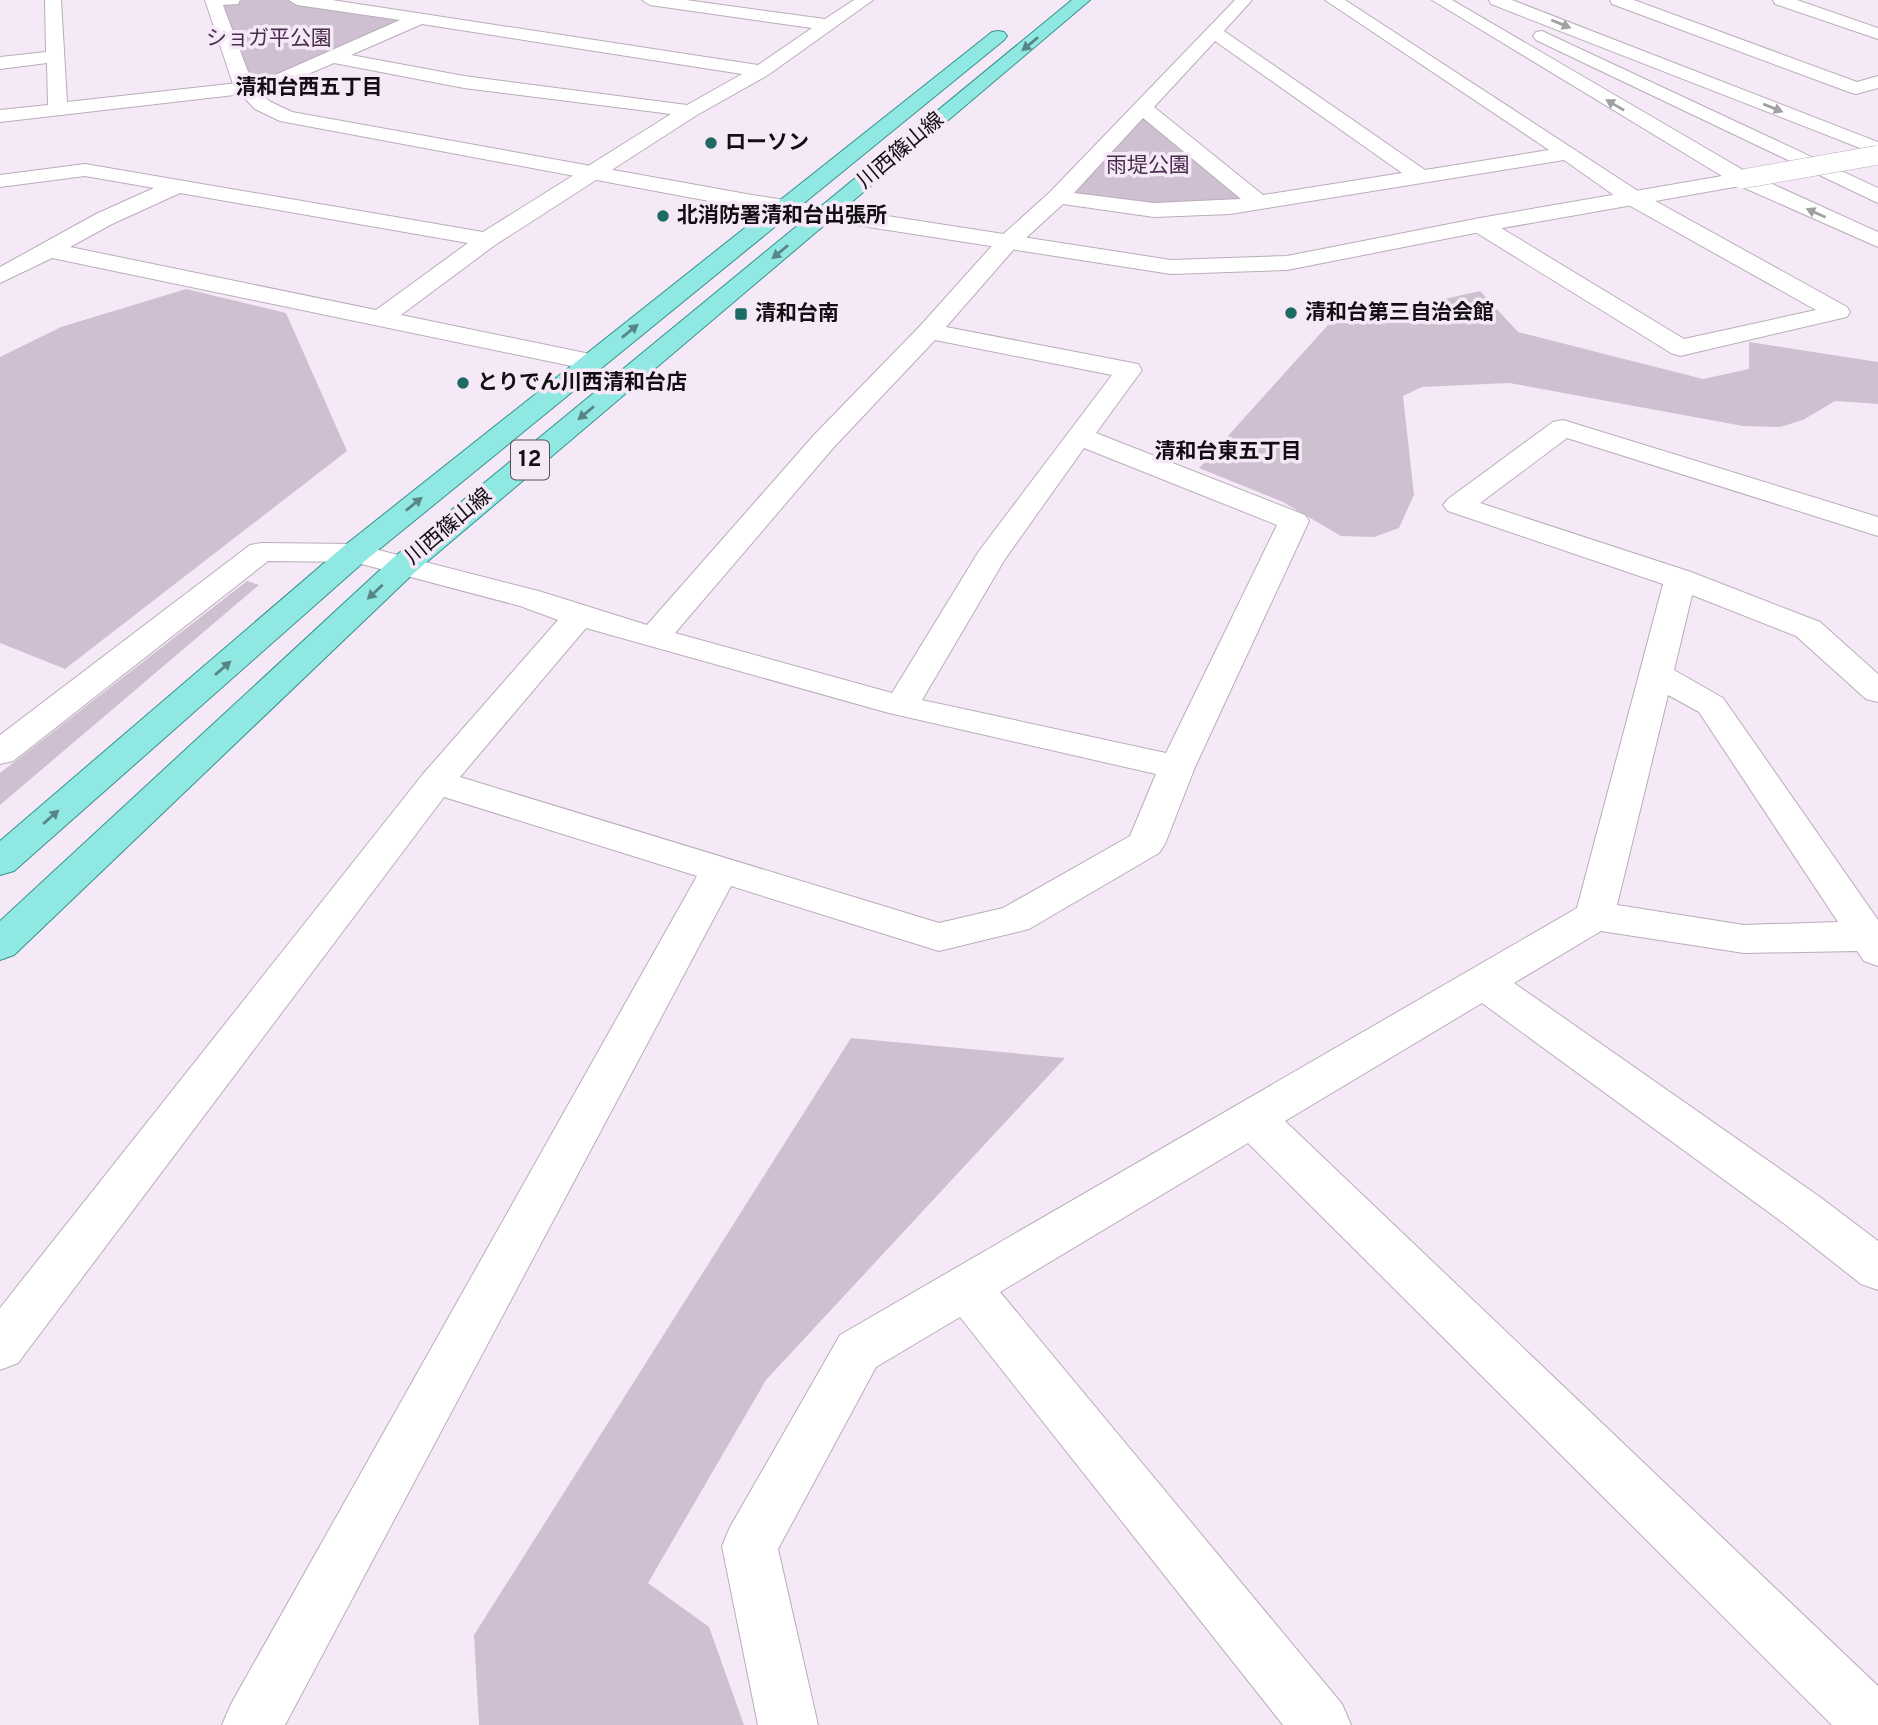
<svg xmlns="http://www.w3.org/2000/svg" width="1878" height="1725" viewBox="0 0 1878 1725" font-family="Overpass,'Noto Sans JP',sans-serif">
<rect width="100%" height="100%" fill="#f6e9f7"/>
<!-- green -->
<g fill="#cfc0d1">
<path d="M232,0H297L420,18L268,85L244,87L214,2Z"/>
<path d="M1143,108L1258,202L1154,210L1058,197Z"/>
<path d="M186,289L286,313L347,451L65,669L0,643V357L61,327Z"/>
<path d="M1480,291L1518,332L1703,379L1749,369V342L1878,362V404L1835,401L1803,420L1780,427L1743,426L1509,383L1422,387L1403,396L1414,495L1399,528L1374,537L1341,536L1283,502L1199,468L1328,325Z"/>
<path d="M247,581L259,585L0,805V773Z"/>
<path d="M851,1038L1065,1058L766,1380L648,1583L709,1627L744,1725H479L474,1635Z"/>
</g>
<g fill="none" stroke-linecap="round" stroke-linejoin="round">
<!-- minor casing -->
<g stroke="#b9adba" stroke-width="2">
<g id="minor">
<path d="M45,0H61L67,102L264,80L400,20L297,5L289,0H332L758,65L812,28L650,5L642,0H686L825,19L854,0H873L768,75L697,115L495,245L401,315L600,356L604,362L600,368L591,370L52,258L0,283V267L96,214L154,188L85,176L0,187V175L85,164L483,232L671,114L464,88L334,63L268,91L0,122V110L48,105L47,63L0,69V57L46,52ZM422,24L742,74L687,105L464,76L351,55ZM180,193L468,243L376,310L70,247L112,224Z"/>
<path d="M207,0H240L238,4L208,6Z"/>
<path d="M1235,0H1252L1224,31L1425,170L1549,150L1325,0H1345L1641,193L1847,307L1850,312L1847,317L1838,319L1680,356L1671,353L1472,230L1469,225L1472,220H1488L1684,339L1816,310L1625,203L1564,160L1230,214L1154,217L1063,204L1015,248L946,327L1138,364L1142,370L1096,433L1305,515L1309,521L1195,767L1165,844L1159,853L1029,929L939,951L731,886L285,1725H222L231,1704L697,876L444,797L18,1363L0,1370V1308L423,774L558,620L520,606L354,562L268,561L13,761L0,764V735L250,545L261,543L355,544L542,592L647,625L814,435L920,326L999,238L1050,192ZM1215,41L1402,173L1263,195L1154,107ZM1143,118L1241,199L1154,203L1074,193ZM935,340L1112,375L979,551L892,693L675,633L834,447ZM1084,448L1277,525L1166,753L922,700L1005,559ZM586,628L889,713L1156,774L1130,836L1003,908L939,923L460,777Z"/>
<path d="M1610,0H1634L1857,82L1878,76V88L1856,94L1849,92L1612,4Z"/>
<path d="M1773,0H1797L1878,28V39L1775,4Z"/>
<path d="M1563,420L1878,517V536L1567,438L1480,503L1691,572L1820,622L1878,674V702L1866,699L1796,636L1692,595L1674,670L1723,698L1878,920V966L1864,961L1857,951L1744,953L1601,931L1514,983L1820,1197L1878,1241V1290L1861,1284L1786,1225L1482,1003L1285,1121L1878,1686V1725H1832L1248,1143L1000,1292L1342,1704L1351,1725H1283L960,1317L876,1367L778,1549L818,1725H758L722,1546L730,1527L840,1335L1577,908L1663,584L1448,511L1443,505L1448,499L1553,422ZM1668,695L1699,712L1838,922L1744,925L1617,905Z"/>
</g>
</g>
<!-- tertiary casing -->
<g stroke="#b9adba" stroke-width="2">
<g id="tertiary">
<path d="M205,0H221L253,85L269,101L292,112L752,195L1171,260L1287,256L1480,218L1722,176L1432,0H1452L1750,174L1878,232V247L1740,186L1480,232L1287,270L1171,274L752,209L280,121L255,109L234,87Z"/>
<path d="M1489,0H1512L1878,142V155L1491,4Z"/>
<path d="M1542,31L1878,188V203L1536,40L1533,36L1536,32Z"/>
</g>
</g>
<!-- primary casing -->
<g stroke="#34918d" stroke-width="2">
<g id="primary">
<path d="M1072,0H1090L415,572L14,955L0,960V921L393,558Z"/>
<path d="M998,31L1004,32L1007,36L1004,40L366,560L14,871L0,875V841L344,546L992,32Z"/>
</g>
</g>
<!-- minor -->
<use href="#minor" fill="#fff" fill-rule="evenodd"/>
<!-- tertiary -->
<use href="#tertiary" fill="#fff" fill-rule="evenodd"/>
<!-- primary -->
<use href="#primary" fill="#90e8e2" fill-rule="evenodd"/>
<!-- tertiary-bridge casing -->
<g stroke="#b9adba" stroke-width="20" stroke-linecap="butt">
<path id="tertiary-bridge" d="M1742,179L1878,155"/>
</g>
<!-- tertiary-bridge -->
<use href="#tertiary-bridge" stroke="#fff" stroke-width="19"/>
</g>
<!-- one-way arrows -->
<defs><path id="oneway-solid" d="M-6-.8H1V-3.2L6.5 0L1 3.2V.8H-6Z" transform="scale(1.75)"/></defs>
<g fill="#a09fa1">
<use href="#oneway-solid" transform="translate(1561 24) rotate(22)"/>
<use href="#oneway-solid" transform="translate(1615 105) rotate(-150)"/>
<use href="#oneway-solid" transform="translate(1773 108) rotate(22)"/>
<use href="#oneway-solid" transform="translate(1816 213) rotate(-156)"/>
</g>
<g fill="#578685">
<use href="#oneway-solid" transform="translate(1030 44) rotate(140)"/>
<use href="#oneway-solid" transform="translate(780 252) rotate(140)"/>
<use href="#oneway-solid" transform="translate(630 331) rotate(-39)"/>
<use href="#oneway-solid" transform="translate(586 413) rotate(140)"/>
<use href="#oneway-solid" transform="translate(414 504) rotate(-39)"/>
<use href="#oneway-solid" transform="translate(375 592) rotate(137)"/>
<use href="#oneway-solid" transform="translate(223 668) rotate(-41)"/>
<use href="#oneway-solid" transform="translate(51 817) rotate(-42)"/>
</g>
<!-- markers -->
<g fill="#1d6963" stroke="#f6e9f7" stroke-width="2.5">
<circle cx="711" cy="143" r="7"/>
<circle cx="663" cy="216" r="7"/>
<circle cx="1291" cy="313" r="7"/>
<rect x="734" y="307" width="14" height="14" rx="3.5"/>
<circle cx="463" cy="383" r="7"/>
</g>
<g text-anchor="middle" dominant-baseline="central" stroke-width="7" stroke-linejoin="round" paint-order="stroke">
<!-- far-park labels -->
<g font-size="21" fill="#4a2c4e" stroke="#f6e9f7">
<text x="269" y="39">ショガ平公園</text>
<text x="1148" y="166">雨堤公園</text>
</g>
<!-- far-neighbourhood labels -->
<g font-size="21" font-weight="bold" fill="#120e13" stroke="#f6e9f7">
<text x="309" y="88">清和台西五丁目</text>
<text x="1228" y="452">清和台東五丁目</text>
</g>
<!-- far-poi labels -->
<g font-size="21" font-weight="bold" fill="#120e13" stroke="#f6e9f7" text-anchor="start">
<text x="725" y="143">ローソン</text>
<text x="677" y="216">北消防署清和台出張所</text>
<text x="1305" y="313">清和台第三自治会館</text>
<text x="755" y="314">清和台南</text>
<text x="477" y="383">とりでん川西清和台店</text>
</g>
<!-- far-street labels -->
<g font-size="21" fill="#120e13" stroke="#f6e9f7">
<text transform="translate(901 151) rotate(-40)">川西篠山線</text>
<text transform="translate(449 527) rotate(-40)">川西篠山線</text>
</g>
<!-- shield labels -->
<rect fill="#f6e9f7" stroke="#565057" stroke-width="2" x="511" y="440.5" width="38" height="39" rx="5"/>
<g font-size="23" font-weight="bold" fill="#120e13">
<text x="530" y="460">12</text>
</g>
</g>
</svg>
